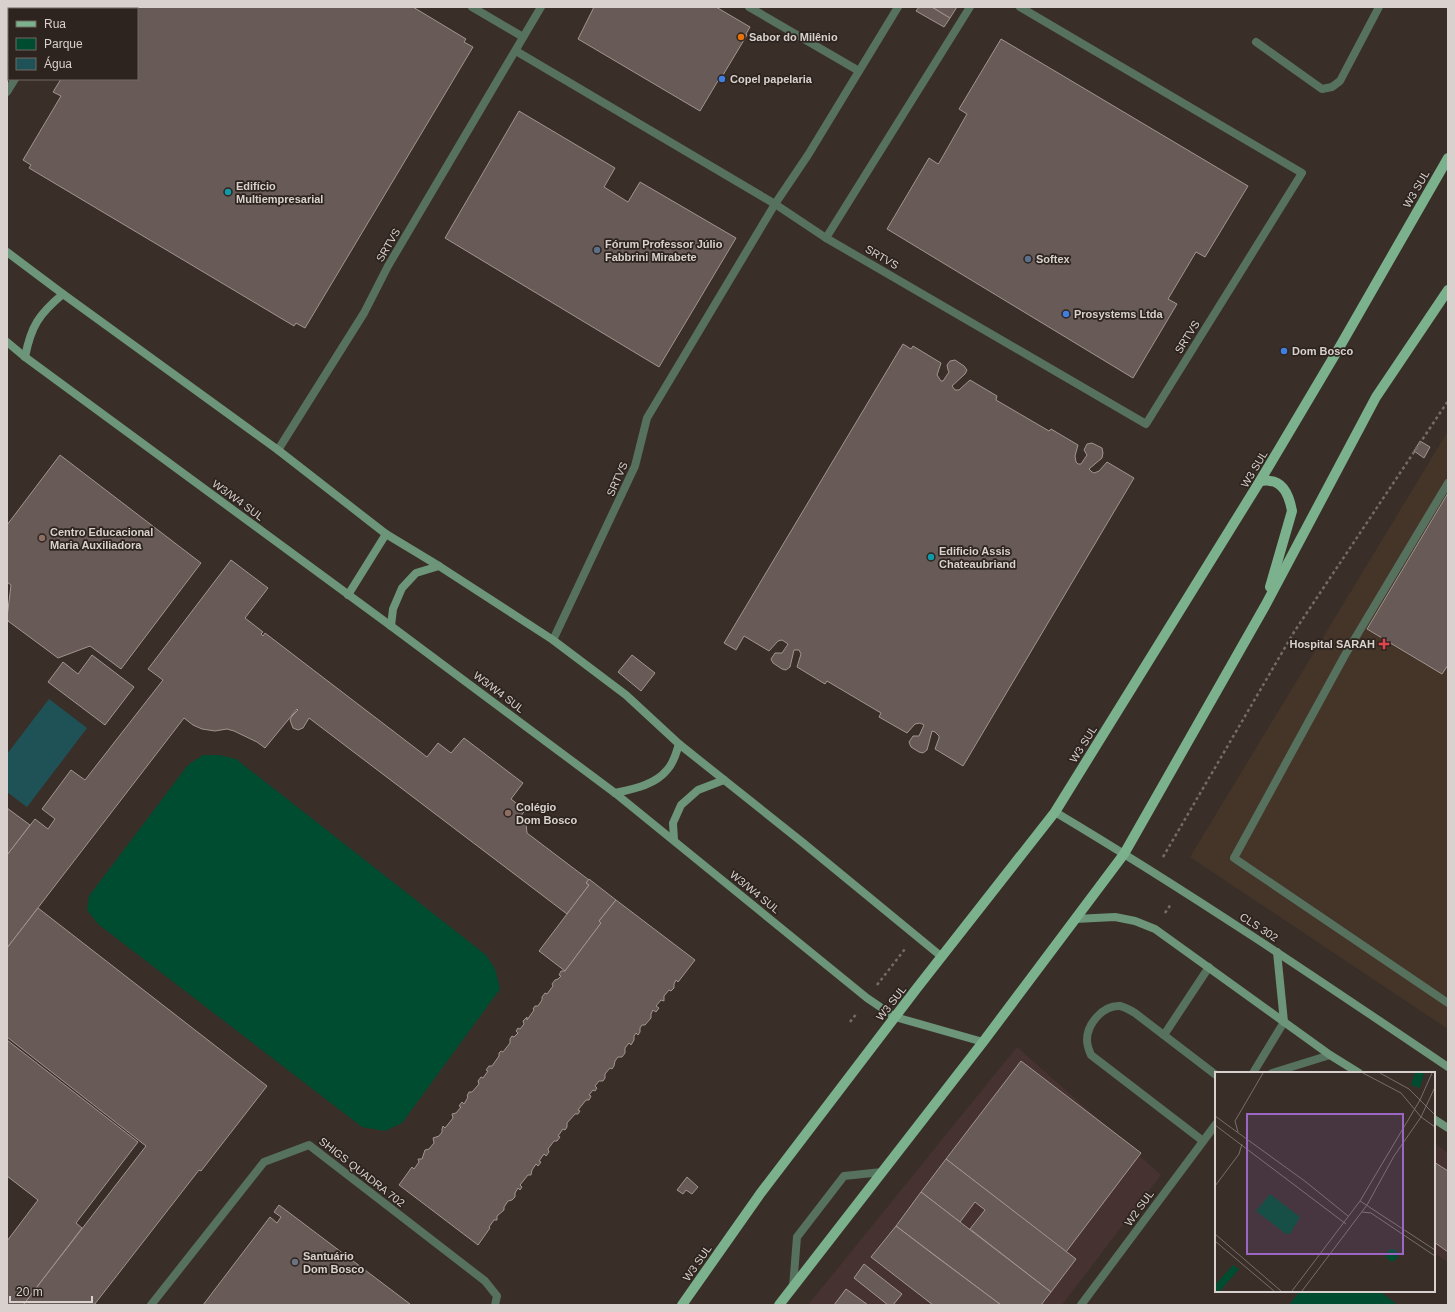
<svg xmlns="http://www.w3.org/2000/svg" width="1455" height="1312" viewBox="0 0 1455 1312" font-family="Helvetica,sans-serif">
<rect width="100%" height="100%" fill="#392e28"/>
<!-- commercial -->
<g fill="#473232">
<path d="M1017,1047L1161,1175L1062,1305H808Z"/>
<path d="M1434,1143L1448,1153V1262L1434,1253Z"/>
</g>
<!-- medical -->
<path fill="#443528" d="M1448,431V1029L1190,857Z"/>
<!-- green -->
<g fill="#004c31">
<path d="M203,755H219L236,759L486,955L495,969L500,989L402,1123L385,1131L362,1127L98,924L87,910L89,896L188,765Z"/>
<path d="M1300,1291H1379L1398,1305H1289Z"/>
</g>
<!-- water -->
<path fill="#1f5257" d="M49,699L87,728L27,807L7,792V754Z"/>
<!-- building -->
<g fill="#685b57" stroke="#a2948f">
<path d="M100,7H413L466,39L464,42L473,47L305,328L296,323L294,326L29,168L31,165L23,160L61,96L53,92L61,79H137V9H99Z"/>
<path d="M594,7H716L750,27L746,34L747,35L720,80L719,79L700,111L578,39Z"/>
<path d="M919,7H932L950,18L944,27L916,11Z"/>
<path d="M932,7H957L950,18Z"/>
<path d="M1001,39L1248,186L1205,257L1196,252L1168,299L1177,304L1133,378L887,229L929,158L938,164L939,163L967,114L959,109Z"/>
<path d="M519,111L615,168L604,187L628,202L640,182L736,238L659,367L445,238Z"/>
<path d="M903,344L911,349L913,346L941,363L937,375L941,381H943L949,372L948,370L947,365L950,361L955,360L964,366L967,370L965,374L952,386L955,390H959L970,380L997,396L996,400L1049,431L1051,429L1078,445L1075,456L1076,462L1078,464H1081L1087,455L1084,450L1087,444L1092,443L1102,448L1103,453L1102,458L1089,469L1092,472L1094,473L1099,471L1107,462L1134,478L963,766L935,749L939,738V736L935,732L932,731L927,750L923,753L919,752L911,747L909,742L913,736H919L924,725L920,723L915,724L907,733L879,717L881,713L827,681L825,684L797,667L801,654L799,650H794L790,667L786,670L782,669L773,663L771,659L775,653H782L788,644L782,640L778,641L769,651L744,636L736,650L724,643Z"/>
<path d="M1420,441L1430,447L1424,458L1414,451Z"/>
<path d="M60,455L201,563L121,669L90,646L58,658L8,621L7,618L11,585L7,582V525Z"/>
<path d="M1448,493V665L1442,674L1367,629Z"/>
<path d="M231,560L268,588L245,618L263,632L261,634L263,636L265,633L427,757L438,743L451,753L464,738L523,783L511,799L525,810L521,816L526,823L527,833L589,880L586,883L589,885L567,914L309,718L303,728L298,730L293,728L290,720L292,716L298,710L297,709L265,748L257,742L234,731L227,729L215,731L202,729L193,725L184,718L7,948V855L35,819L48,829L55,819L42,809L71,770L85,780L163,680L148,669Z"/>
<path d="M92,655L134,687L105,725L48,682L63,662L78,674Z"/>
<path d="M632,655L655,673L641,691L618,672Z"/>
<path d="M7,808L30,825L7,855Z"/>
<path d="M589,879L616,900L599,921L601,923L565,971L539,951L589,885L586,883Z"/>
<path d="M616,900L695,960L678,982L676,980L674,984V988L671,991L669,990L664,996V1001L661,1000L656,1006L659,1008L656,1012L653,1010L651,1014V1018L645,1025H642L640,1028V1032L638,1035L636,1033L634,1036V1040L631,1045L629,1043L625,1048V1053L622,1057H618L615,1061L614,1066L612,1069L610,1068L605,1074V1078L603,1081H599L595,1086L597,1088L595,1091L593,1090L589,1095L591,1096L589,1100H586L578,1110L580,1111L578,1114H575L567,1123V1127L565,1130L563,1129L558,1136L560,1137L557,1141H554L548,1149L549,1152L546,1156L544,1154L539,1161L541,1162L538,1166L536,1164L532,1170L531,1175H528L520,1185L522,1187L520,1190L518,1188L515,1193V1197L512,1200L508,1201L504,1207V1210L497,1216V1220H494L489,1227L490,1228L478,1245L399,1185L412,1167L414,1169L419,1162L418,1159H422L425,1150L429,1149L434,1143L433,1138L439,1136L442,1132V1129L443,1126L445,1128L453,1118L452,1114L456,1113L461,1107L459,1106L462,1102L464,1104L468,1097L467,1096L469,1092H472L479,1084L478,1081L481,1077L483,1078L488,1071L486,1070L489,1066H492L499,1056V1053L501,1051L503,1052L510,1043V1039L512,1036L514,1037L518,1033L516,1031L518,1028L520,1029L524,1024L523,1021L527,1017V1020L534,1010L533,1009L535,1006H538L542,1000V997L545,993L547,994L553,986L552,984L555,980L558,979L561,976L559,975L561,971H565L601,923L599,921Z"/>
<path d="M38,908L267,1086L201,1171L199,1170L94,1305H23L146,1146L7,1037V948Z"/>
<path d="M7,1040L138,1142L76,1223L82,1228L23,1305H7V1241L38,1200L7,1176Z"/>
<path d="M1021,1061L1141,1153L1066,1252L946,1159Z"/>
<path d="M946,1159L1076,1259L1051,1292L970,1229L985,1210L975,1202L960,1222L921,1192Z"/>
<path d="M1434,1162L1448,1171V1252L1434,1242Z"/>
<path d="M687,1177L698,1187L692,1194L686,1190L683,1194L677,1190Z"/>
<path d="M921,1192L1051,1292L1041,1305H1001L896,1226Z"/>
<path d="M279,1205L410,1304V1305H203L270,1217L277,1223L281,1217L274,1212Z"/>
<path d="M896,1226L934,1255L1001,1305H933L871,1257Z"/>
<path d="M864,1264L902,1294L893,1305H888L854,1278Z"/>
<path d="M846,1289L868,1305H834Z"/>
</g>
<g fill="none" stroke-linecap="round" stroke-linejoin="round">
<!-- path -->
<g stroke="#766c67" stroke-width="2.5" stroke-dasharray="3 3" stroke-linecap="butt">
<path d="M1163,857L1294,632L1448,401"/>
<path d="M1165,913L1171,904"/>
<path d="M877,985L905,949"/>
<path d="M850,1022L857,1013"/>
</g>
<!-- service -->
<g stroke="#57715f" stroke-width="8">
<path d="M472,7L523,37"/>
<path d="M749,7L859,71"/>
<path d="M77,9L78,7"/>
<path d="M7,25H9"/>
<path d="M1256,42L1322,89L1332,87L1340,81L1379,7"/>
<path d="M516,51L775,204L826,238L1146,424L1302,173L1020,7"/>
<path d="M7,92L15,79"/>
<path d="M826,238L970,7"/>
<path d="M278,450L364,313L388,266L541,7"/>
<path d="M1448,483L1345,655L1234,858L1448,1003"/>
<path d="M553,640L635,466L647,418L775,204L808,155L898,7"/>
<path d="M1164,1035L1209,967"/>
<path d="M1203,1141L1091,1055C1089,1050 1087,1046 1087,1040C1087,1024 1103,1005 1120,1006C1125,1007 1130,1010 1135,1013L1216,1075"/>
<path d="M793,1287L797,1237L844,1176L882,1172"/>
<path d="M151,1305L264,1162L309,1145L485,1281L497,1296L495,1305"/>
</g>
<!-- tertiary -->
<g stroke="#57715f" stroke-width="8">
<path d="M1253,1073L1284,1022"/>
<path d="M1272,1073L1330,1055"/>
<path d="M1081,1305L1216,1124"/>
</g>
<!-- secondary -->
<g stroke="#6c9579" stroke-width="8">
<path d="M7,252L63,294L278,450L386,534L439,566L553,640L626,695L679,744L802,842L942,957"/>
<path d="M7,342L25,357L391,626L615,793L867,998L895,1017L983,1042"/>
<path d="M25,357C31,326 39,314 63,294"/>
<path d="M348,595L386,534"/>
<path d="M391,626L393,609L402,588L416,573L439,566"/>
<path d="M615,793C633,789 655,785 667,770C674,763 676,753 679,744"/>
<path d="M1055,812C1189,892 1318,979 1448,1067"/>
<path d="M674,840L673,823L681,805L698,790L724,780"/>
<path d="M1075,919L1115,917L1135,921L1155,929L1330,1055L1359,1073"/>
<path d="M1277,952L1284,1022"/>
<path d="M1434,1119L1448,1128"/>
</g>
<!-- primary -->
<g stroke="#7bb18c" stroke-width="10">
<path d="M1260,481C1263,481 1267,480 1270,481C1285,482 1290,500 1292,511L1270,587"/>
<path d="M682,1305L760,1194L917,988L1055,812L1260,481L1339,348L1448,158"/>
<path d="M779,1305L983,1042L1124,854L1265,606L1376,397L1448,290"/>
</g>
</g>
<!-- markers -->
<circle fill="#e8710a" stroke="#2e241f" stroke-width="1.5" cx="741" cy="37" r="4"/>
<g fill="#3f7fe0" stroke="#2e241f" stroke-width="1.5">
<circle cx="722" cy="79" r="4"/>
<circle cx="1066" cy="314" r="4"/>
<circle cx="1284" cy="351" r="4"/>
</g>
<g fill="#0f9aa8" stroke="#2e241f" stroke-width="1.5">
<circle cx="228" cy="192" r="4"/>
<circle cx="931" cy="557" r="4"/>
</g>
<g fill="#5c6f8a" stroke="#2e241f" stroke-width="1.5">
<circle cx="597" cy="250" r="4"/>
<circle cx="1028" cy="259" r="4"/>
</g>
<g fill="#8d6e63" stroke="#2e241f" stroke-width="1.5">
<circle cx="42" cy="538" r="4"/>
<circle cx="508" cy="813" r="4"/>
</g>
<path fill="#e0444e" stroke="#2e241f" stroke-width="1.5" d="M1382 638h4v4h4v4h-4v4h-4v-4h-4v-4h4z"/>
<circle fill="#6b7280" stroke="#2e241f" stroke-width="1.5" cx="295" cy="1262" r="4"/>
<g text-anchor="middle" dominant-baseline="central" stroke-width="3.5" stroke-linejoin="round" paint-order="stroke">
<!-- poi labels -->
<g font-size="11" font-weight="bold" fill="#d8d1cd" stroke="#2e241f" text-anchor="start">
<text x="749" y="37">Sabor do Milênio</text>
<text x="730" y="79">Copel papelaria</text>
<text x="236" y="186">Edifício<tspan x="236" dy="13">Multiempresarial</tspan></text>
<text x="605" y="244">Fórum Professor Júlio<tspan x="605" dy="13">Fabbrini Mirabete</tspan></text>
<text x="1036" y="259">Softex</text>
<text x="1074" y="314">Prosystems Ltda</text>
<text x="1292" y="351">Dom Bosco</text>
<text x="50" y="532">Centro Educacional<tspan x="50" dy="13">Maria Auxiliadora</tspan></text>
<text x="939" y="551">Edificio Assis<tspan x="939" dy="13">Chateaubriand</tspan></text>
<text x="1375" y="644" text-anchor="end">Hospital SARAH</text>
<text x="516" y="807">Colégio<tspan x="516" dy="13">Dom Bosco</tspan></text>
<text x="303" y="1256">Santuário<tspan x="303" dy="13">Dom Bosco</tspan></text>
</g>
<!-- street labels -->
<g font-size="11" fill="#d8d1cd" stroke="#2e241f">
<text transform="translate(1416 189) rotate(-60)">W3 SUL</text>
<text transform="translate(388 245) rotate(-60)">SRTVS</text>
<text transform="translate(882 257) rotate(30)">SRTVS</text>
<text transform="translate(1187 337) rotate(-58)">SRTVS</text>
<text transform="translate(1254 469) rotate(-59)">W3 SUL</text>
<text transform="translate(617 479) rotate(-66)">SRTVS</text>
<text transform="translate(238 500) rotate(36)">W3/W4 SUL</text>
<text transform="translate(499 692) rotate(37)">W3/W4 SUL</text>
<text transform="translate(1083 744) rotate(-58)">W3 SUL</text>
<text transform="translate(755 892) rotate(39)">W3/W4 SUL</text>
<text transform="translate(1259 927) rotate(33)">CLS 302</text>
<text transform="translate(891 1003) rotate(-52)">W3 SUL</text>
<text transform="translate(362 1172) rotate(38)">SHIGS QUADRA 702</text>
<text transform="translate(1139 1208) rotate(-54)">W2 SUL</text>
<text transform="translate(697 1263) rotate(-55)">W3 SUL</text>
</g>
</g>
<!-- overview -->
<g transform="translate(1215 1072)">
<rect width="220" height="220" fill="#392e28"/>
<path d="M200,1H209L205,16L196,13ZM55,122L85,145L75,162H71L41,139ZM171 183a6 6 0 1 1 12 0a6 6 0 1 1-12 0ZM18,193L24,197L5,219H0V213Z" fill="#004c31"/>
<path fill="none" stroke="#796f6a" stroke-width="1" d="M148,1L186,21L206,45L220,55M165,1L194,17L220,43M0,44L91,110L133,144M0,53L131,152M23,60L20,49L48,1M0,114L24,82L27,72M145,129L220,178M147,140L156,141L220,184M0,162L66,219M0,169L59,219M77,219L145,129L205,28L217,1M87,219L152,133L179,84L206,45L220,15"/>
<path fill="#9c66c4" fill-opacity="0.15" stroke="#9c66c4" stroke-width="2" d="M32,42H188V182H32Z"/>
<rect width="220" height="220" fill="none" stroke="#d8d1cd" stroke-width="2"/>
</g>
<!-- border -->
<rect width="1455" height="1312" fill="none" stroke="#d8d1cd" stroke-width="16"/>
<!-- legend -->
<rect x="8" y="8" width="130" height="72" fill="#2e241f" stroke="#726965"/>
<rect x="16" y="21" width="20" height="6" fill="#7bb18c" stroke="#726965"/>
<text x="44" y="28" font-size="12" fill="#d8d1cd">Rua</text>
<rect x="16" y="38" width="20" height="12" fill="#004c31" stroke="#726965"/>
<text x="44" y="48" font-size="12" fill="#d8d1cd">Parque</text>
<rect x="16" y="58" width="20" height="12" fill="#1f5257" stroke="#726965"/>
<text x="44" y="68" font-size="12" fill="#d8d1cd">Água</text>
<!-- scale -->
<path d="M10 1296v6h82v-6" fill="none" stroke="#d8d1cd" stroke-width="2"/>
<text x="16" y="1296" font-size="12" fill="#d8d1cd" stroke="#2e241f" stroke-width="3" paint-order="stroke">20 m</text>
</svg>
